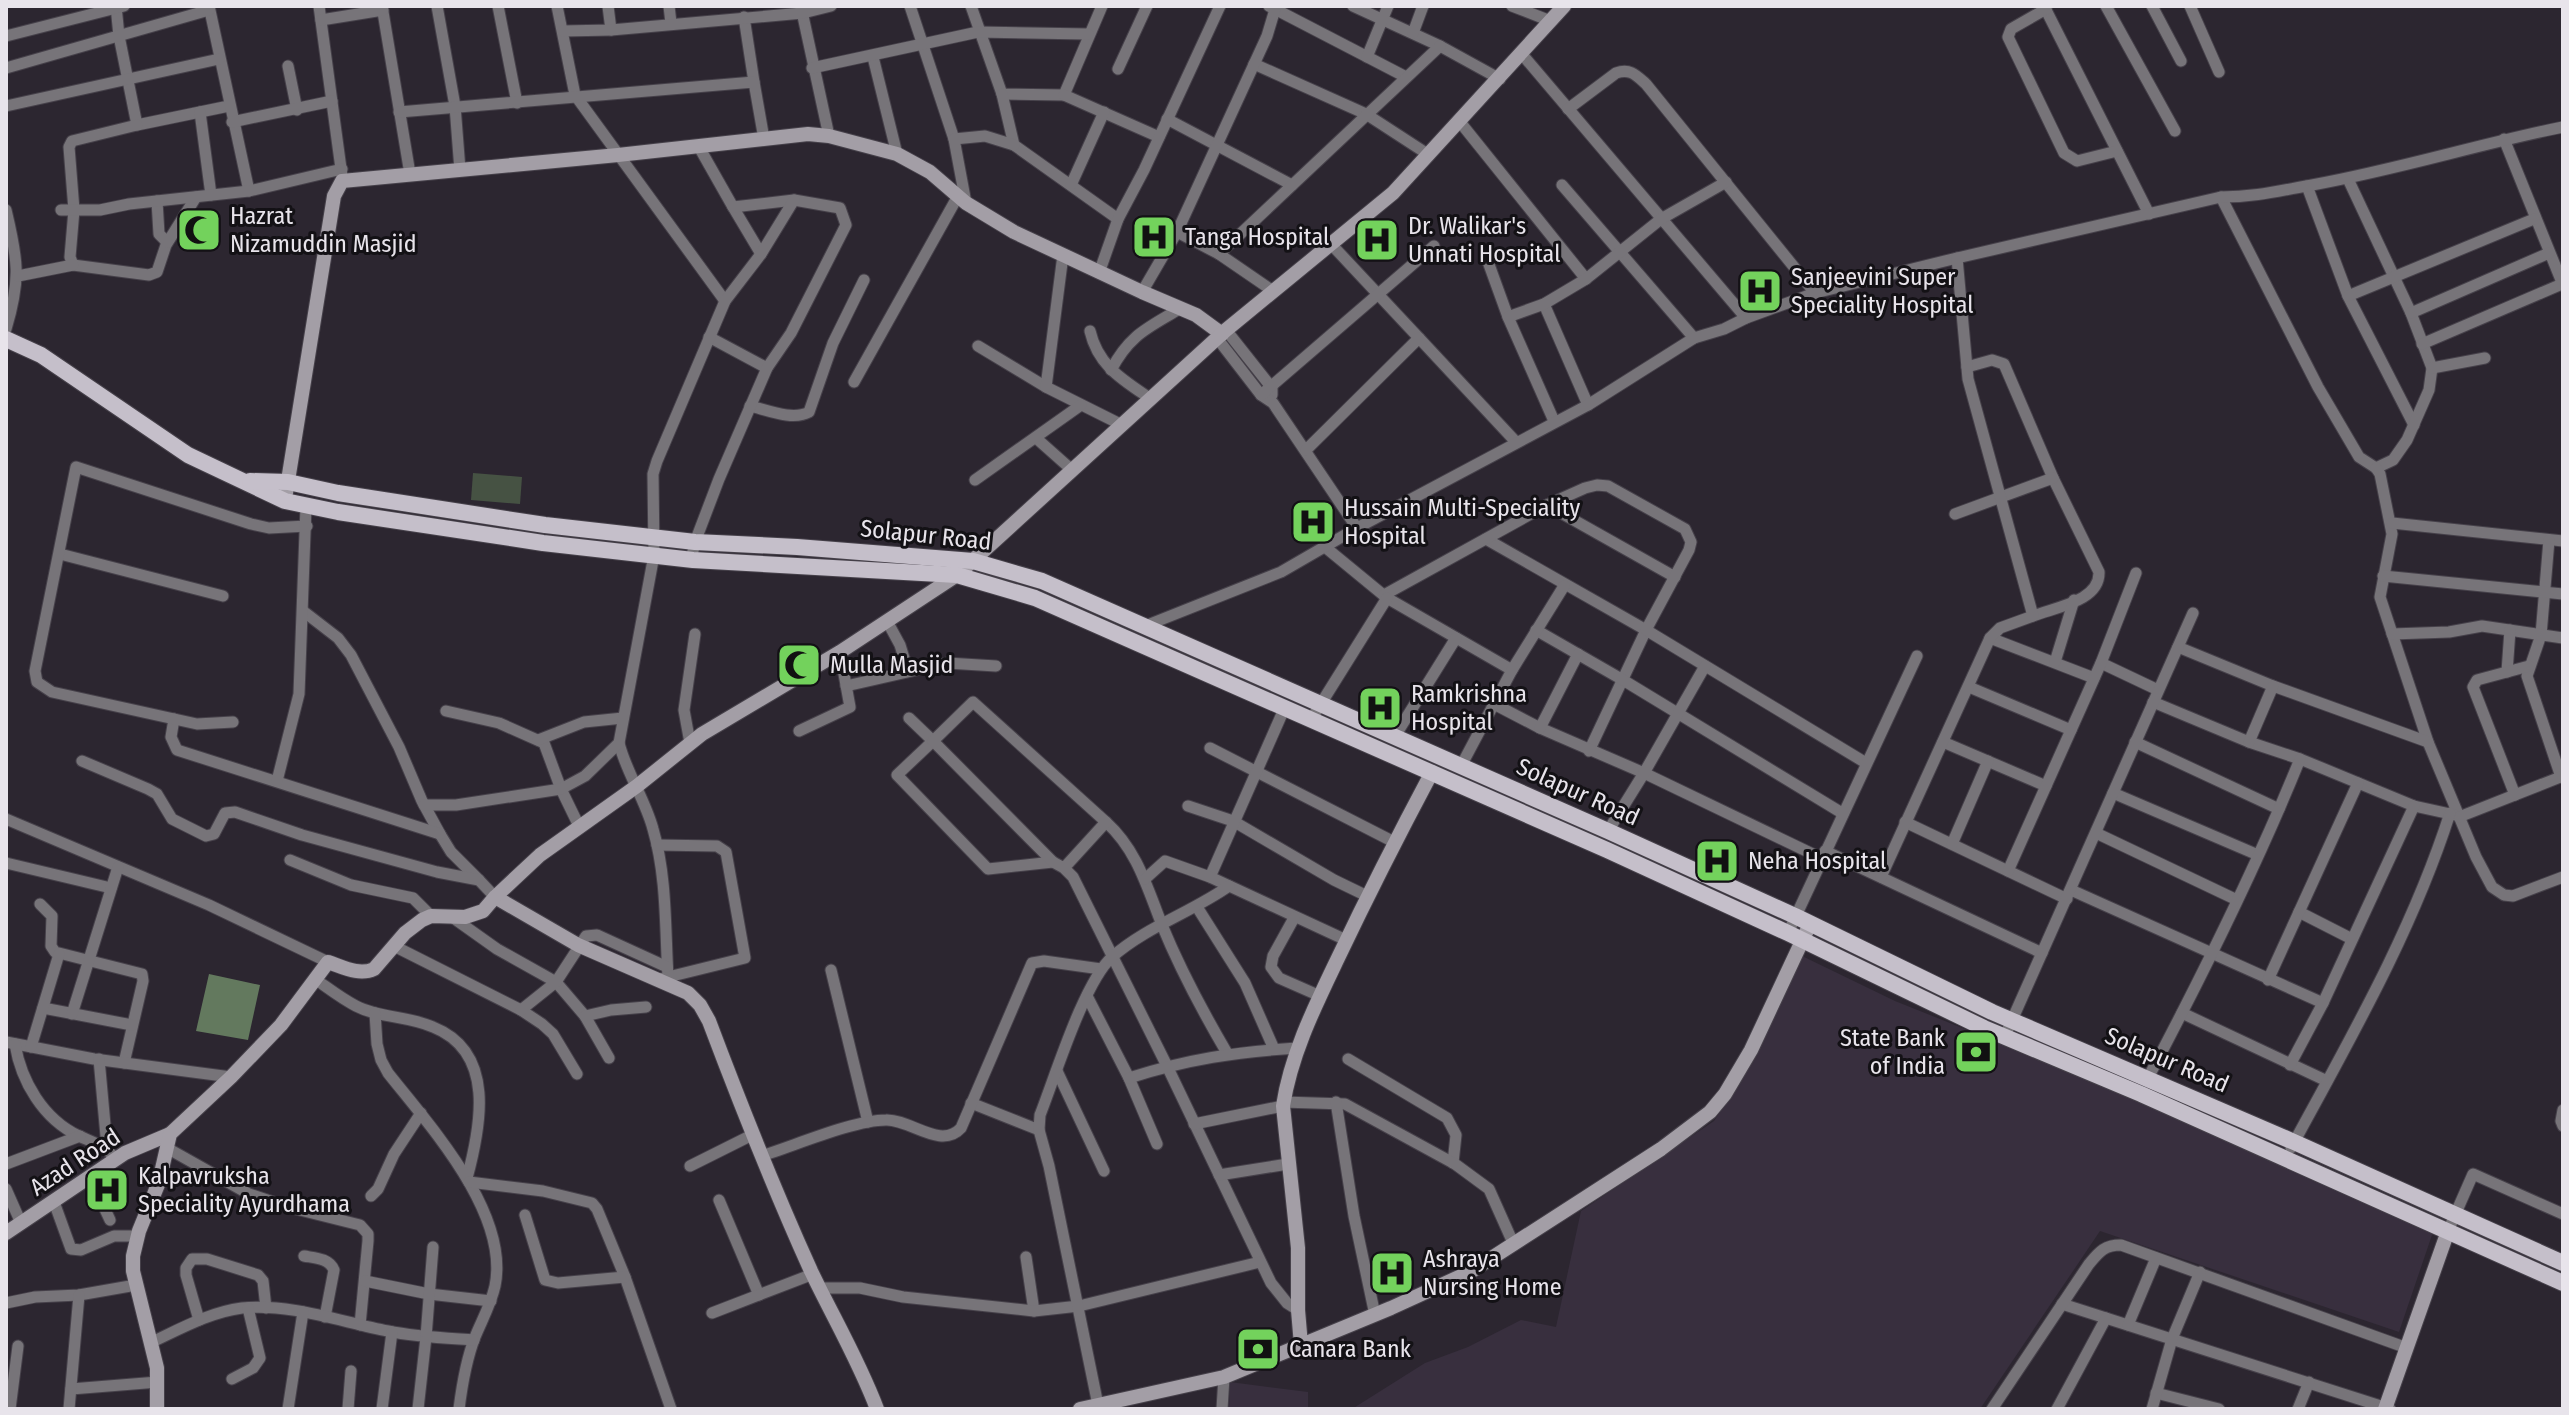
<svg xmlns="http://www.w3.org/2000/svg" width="2569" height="1415" viewBox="0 0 2569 1415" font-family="'Fira Sans Condensed',sans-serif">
<rect width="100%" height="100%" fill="#2c2630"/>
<!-- built -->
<g fill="#382f3e">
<path d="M1800,955L1895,1001L2142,1100L2433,1232L2399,1332L2100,1231L1980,1409H1352L1425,1363L1468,1347L1521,1320L1556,1327L1581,1211L1714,1121L1757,1055Z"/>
<path d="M1230,1382L1308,1392V1409H1229Z"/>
</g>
<!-- green -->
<path fill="#465243" d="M473,473L522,477L520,504L471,500Z"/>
<!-- water -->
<path fill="#63795e" d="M209,974L260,985L248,1040L196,1031Z"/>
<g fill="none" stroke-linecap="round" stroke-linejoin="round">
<!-- street casing -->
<g stroke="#46414a" stroke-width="13">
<g id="street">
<path d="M116,6L119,36L137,125L229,106"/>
<path d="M209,6L249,191"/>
<path d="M319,6L342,176"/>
<path d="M382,6L410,174"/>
<path d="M437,6L455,106L460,170"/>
<path d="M498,6L517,103"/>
<path d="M557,6L575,95L725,301"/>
<path d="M608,6L611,30"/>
<path d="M669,6L671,23"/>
<path d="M910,6L954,139"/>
<path d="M971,6L1002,94L1064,95L1102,6"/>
<path d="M1269,6L1406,77"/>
<path d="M1353,6L1440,46L1500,79"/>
<path d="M1512,6L1548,20"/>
<path d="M2044,6L2149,214"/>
<path d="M2106,6L2175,131"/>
<path d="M2152,6L2181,61"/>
<path d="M2190,6L2219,72"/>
<path d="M801,7L829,136"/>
<path d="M2046,9L2011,29L2008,37L2064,153L2077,161L2117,151"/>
<path d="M744,17L754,82"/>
<path d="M321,20L383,10"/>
<path d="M563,31L611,30L803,13L831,6"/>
<path d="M1413,33L1423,6"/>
<path d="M6,36L124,6"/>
<path d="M1521,53L1746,318"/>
<path d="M873,57L897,154"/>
<path d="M1367,57L1388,6"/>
<path d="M1254,64L1366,114L1429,155"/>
<path d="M288,66L297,110"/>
<path d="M6,68L209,10"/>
<path d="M812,68L978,32L1088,34"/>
<path d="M1118,69L1147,6"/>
<path d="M1002,94L1014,145L1118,219"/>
<path d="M1064,95L1159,137"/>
<path d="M6,106L219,59"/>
<path d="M1568,109L1616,73C1630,68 1636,75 1646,84L1815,293"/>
<path d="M200,112L211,195"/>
<path d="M399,112L754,82L764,139"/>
<path d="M1167,119L1292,185"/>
<path d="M232,122L332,101"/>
<path d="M1460,122L1586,279"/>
<path d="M137,125L72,141L69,147L74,210L70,257L73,265L149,275L157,272L166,245L196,197"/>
<path d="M2504,139L2563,285"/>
<path d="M1071,185L1104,112"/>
<path d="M1562,185L1694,338"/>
<path d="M2307,186L2348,296L2414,425"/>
<path d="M2221,197L2318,387L2359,457L2376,468L2393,460L2407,440L2429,390L2432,368L2411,313L2348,179"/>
<path d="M157,201L159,234L167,242"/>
<path d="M966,203L954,139L985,136L1014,145"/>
<path d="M733,207L761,254"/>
<path d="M6,210C18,260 21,279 6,329"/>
<path d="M61,210H100L129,204L249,191L342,169"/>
<path d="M1177,232L1219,254L1273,291"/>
<path d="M1331,244L1419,338"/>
<path d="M1219,254L1440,46"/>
<path d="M1487,259L1508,317"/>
<path d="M1099,273L1118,219L1144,170L1220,6"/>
<path d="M18,276L73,265"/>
<path d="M1142,292L1177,232L1267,36L1276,6"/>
<path d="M2348,296L2534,219"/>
<path d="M1544,304L1588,405"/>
<path d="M2411,313L2549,253"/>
<path d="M1226,330L1272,388V395"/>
<path d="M1090,331C1098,366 1123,380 1151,399"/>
<path d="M709,337L767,368"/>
<path d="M1217,338L1261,395L1273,403L1357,528"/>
<path d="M2422,344L2562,284"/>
<path d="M978,346L1046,387L1122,425"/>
<path d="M1967,367L1992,360L2004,364L2053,478L2099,572C2100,601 2056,607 2033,616"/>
<path d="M2432,368L2485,358"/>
<path d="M1111,370C1130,334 1148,328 1181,308"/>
<path d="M854,382L958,196"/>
<path d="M1046,387L1063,255"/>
<path d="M1261,395L1434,246"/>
<path d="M750,406C767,410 793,421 809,412L833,343L864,280"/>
<path d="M1554,421L1508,317L1544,304L1586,279L1661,219L1726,182"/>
<path d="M1036,438L1072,470"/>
<path d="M1306,450L1419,338L1516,442"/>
<path d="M2376,468L2380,474L2392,534L2380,597L2428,742L2476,857L2492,887L2504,895L2513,896L2563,877"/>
<path d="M975,480L1081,405"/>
<path d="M1547,505L1675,577"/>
<path d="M1955,514L2053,478"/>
<path d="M2392,523L2563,541"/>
<path d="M1486,539L1646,630L1589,751"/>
<path d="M2549,540L2541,635L2527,676L2561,777"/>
<path d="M1325,547L1387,598L1512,670"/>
<path d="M60,554L223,596"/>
<path d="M691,560L695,542L719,479L767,368L791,333L846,225L840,208L794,200L733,207L699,147"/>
<path d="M2383,576L2563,594"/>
<path d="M1384,595L1547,505L1585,488L1597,485L1608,486L1685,529L1691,542L1689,550L1646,630L1866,763"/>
<path d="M303,611L338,638L351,655L399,747L422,801L440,834L451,852L479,880"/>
<path d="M887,621L900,645L908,671"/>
<path d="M1145,626L1281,572L1357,528L1588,405L1694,338L1724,329L1746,318L1815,293L1957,258"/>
<path d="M1536,630L1623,680L1842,813"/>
<path d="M2392,634L2449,632L2482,626L2563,638"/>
<path d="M1990,638L2094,678"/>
<path d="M2178,647L2273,686L2428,742"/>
<path d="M2055,662L2074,600"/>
<path d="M2101,663L2158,690"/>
<path d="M2507,672L2510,630"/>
<path d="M846,686L947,663L996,666"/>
<path d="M1969,687L2071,730"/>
<path d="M2153,702L2249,742L2300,759L2414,806L2455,815"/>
<path d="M1494,704L1540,728L1644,773L1821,858"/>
<path d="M446,711L499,723L544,743L561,789L579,826"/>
<path d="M909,718L933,741L897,775L988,869L1053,862"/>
<path d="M1312,718L1387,598"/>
<path d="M174,719L171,737L177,750L440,834"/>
<path d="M233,722L197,724L52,692L37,682L35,671L76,467L251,524L269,528L307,526"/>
<path d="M1540,728L1578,654"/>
<path d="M799,731L850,707L840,652"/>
<path d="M1395,736L1456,638"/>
<path d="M538,740L584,722L623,718"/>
<path d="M1943,742L2046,786"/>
<path d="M2135,742L2279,809"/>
<path d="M2249,742L2273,686"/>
<path d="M619,743C626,772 645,799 653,829C667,877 665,928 668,977"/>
<path d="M690,743L684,710L695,634"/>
<path d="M1210,748L1394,842"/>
<path d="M82,761L148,789L157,794L172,819L206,836L214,834L225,813L235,812L302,835L437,872L479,880L495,897"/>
<path d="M1461,766L1512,670L1564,586"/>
<path d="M277,781L299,694L306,506"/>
<path d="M2113,793L2258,855"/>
<path d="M2515,795L2473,687L2477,680L2529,666"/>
<path d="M424,805H456L561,789L585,776L619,743L654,555L653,474L657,461L725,301L761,254L794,200"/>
<path d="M1188,806L1233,821L1334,880L1367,896"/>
<path d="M2459,817L2563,776"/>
<path d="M6,819L209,905L328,962"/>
<path d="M1106,822C1137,850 1147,887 1162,925C1180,969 1203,1012 1227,1053"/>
<path d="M1905,822L2067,899"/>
<path d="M1608,831L1644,773L1705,666"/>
<path d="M2096,833L2237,900"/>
<path d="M1952,844L1988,761"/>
<path d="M657,845L717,846L726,852L745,958L660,979"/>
<path d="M1825,851L2042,953"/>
<path d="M290,860L351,885L413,898L431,916"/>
<path d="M6,863L111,888"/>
<path d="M1064,868L1106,822L973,702L933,741L1053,862L1064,868L1073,877L1167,1066L1271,1283L1287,1303L1298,1310"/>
<path d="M2008,871L2101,663L2136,573"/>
<path d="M1210,877L1285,707"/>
<path d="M1881,877L1990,638L2000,628L2033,616L1968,379L1957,258L2221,197C2255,197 2278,191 2312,185C2396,170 2479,144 2563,127"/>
<path d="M1145,879L1165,861L1210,877L1346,940"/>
<path d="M2071,890L2323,1003"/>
<path d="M40,904L52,916L51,946L55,952L142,974L143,981L124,1063"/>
<path d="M1197,907L1245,983L1274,1049"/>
<path d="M2299,912L2352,939"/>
<path d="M452,917L497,949L556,982L585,1016L609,1058"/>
<path d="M1294,918L1273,956L1271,967L1279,978L1320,996"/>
<path d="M1788,933L1917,656"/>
<path d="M394,946L521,1010L542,1024L553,1034L577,1074"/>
<path d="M831,970L868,1122"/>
<path d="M315,979C328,988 342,999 356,1006C379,1018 408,1016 433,1027C496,1052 481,1126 467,1178"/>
<path d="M2268,980L2358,783"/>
<path d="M1087,996L1129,1078L1157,1144"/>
<path d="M43,1008L132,1025"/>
<path d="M521,1010L556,982L586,936L597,935L667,967"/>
<path d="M375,1013L377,1044L381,1060L388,1073C429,1125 510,1213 495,1286C491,1304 482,1320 475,1337C466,1360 462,1385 459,1409"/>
<path d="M2182,1013L2327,1081"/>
<path d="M72,1014L118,867"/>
<path d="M585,1016L611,1010L646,1007"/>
<path d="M2005,1036L2193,613"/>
<path d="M6,1042L94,1059L231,1077"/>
<path d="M15,1044C21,1081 43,1119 79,1136C94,1143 104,1145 116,1159"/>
<path d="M31,1047L59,954"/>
<path d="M99,1059L107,1147"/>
<path d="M1348,1059L1447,1118L1456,1135L1453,1163"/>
<path d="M2290,1065L2323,1003L2414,806"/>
<path d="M1057,1071L1104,1171"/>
<path d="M1129,1078C1188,1059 1236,1052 1297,1048"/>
<path d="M2148,1078C2203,974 2256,868 2300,759"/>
<path d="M1283,1102L1345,1104L1455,1164L1489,1189L1514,1245"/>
<path d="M1336,1102L1354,1216L1375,1315"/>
<path d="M971,1103L1039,1130"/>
<path d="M2563,1110L2561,1121L2563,1126"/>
<path d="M1194,1124L1283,1106"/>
<path d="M167,1148L249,1194L288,1207L360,1225L368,1234V1241L360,1325"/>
<path d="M2291,1148C2350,1039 2412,932 2450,813"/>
<path d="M761,1156C794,1146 854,1120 886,1120C910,1119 941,1150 961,1128L1032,963L1044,961L1101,969"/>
<path d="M6,1164L80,1136"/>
<path d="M690,1166L752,1135"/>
<path d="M1219,1175L1288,1164"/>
<path d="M90,1177L110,1220"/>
<path d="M469,1182L543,1191L592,1203L597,1209L625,1277L671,1409"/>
<path d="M6,1189L21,1223"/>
<path d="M371,1196L378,1189L394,1154L421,1113"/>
<path d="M719,1200L759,1295"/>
<path d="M54,1202L71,1249L81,1250L114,1236H138"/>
<path d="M525,1215L545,1280L558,1283L625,1277"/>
<path d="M2448,1231L2473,1174L2563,1214"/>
<path d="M304,1256C315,1258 329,1258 334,1270L325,1317"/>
<path d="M1026,1257L1034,1311"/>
<path d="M365,1281L429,1294L491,1301"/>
<path d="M820,1288H860L903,1297L1034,1311L1079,1306L1260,1262"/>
<path d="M6,1303L35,1297L79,1295L136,1285"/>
<path d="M2062,1304L2390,1409"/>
<path d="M712,1313L813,1274"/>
<path d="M199,1320L186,1275V1268L192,1259H207L258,1275L263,1281L266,1308"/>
<path d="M2128,1325L2156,1258"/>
<path d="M150,1343C180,1329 210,1312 242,1308C291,1303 341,1322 388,1331C416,1337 445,1338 474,1340"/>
<path d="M232,1379L253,1368L260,1358L248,1308"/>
<path d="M71,1389L158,1382"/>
<path d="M2156,1393L2219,1409"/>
<path d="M1098,1405L1049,1166L1039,1130L1040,1115C1055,1077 1084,982 1112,957C1146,927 1192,912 1229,886"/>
<path d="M10,1409L18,1346"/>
<path d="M69,1409L79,1295"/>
<path d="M288,1409L303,1312"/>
<path d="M348,1409L351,1371"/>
<path d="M382,1409L392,1332"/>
<path d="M418,1409L426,1337L433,1247"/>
<path d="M1222,1409L1224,1377"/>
<path d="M1992,1409L2089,1264C2099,1252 2104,1245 2121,1245L2407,1348"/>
<path d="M2057,1409L2106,1318"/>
<path d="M2152,1409L2172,1339L2200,1272"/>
<path d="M2298,1409L2309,1382"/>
</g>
</g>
<!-- secondary casing -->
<g stroke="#46414a" stroke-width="16">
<g id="secondary">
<path d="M286,493L334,196L342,181L618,155L808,134L829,136L897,154L930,172L966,203L1014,232L1142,292L1196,315L1222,334"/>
<path d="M495,897L578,945L688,993L700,1005L709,1021C741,1106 774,1189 811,1271C833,1317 859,1361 877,1409"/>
<path d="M6,1233L125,1153L170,1134"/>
<path d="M1301,1345L1298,1310V1248L1283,1106C1291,1054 1315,1006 1338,958C1368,895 1399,834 1432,772"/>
<path d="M157,1409V1368L133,1271V1256L139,1231L159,1182L170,1134L231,1077L281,1025L328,962C343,967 359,976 374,969L405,933L422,920L431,916L465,917L483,911L495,897L540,855L637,786L702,734L840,652L957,575L1226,330L1393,193L1564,6"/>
<path d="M1080,1409L1224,1377L1391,1308L1470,1272L1661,1149L1710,1112L1725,1094L1751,1050L1810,924"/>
<path d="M2385,1409L2448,1231"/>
</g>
</g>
<!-- primary casing -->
<g stroke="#46414a" stroke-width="18">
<g id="primary">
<path d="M6,339L41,355L188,455L285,501L338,512L543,543L693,560L957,575L1035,598L1607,850L1788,933L1984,1028L2141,1094L2563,1283"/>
<path d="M250,481L288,482L338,493L545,525L695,542L797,547L973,561L1042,581L1608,831L1795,916L1992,1012L2294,1142L2563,1263"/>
</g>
</g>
<!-- street -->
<use href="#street" stroke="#777479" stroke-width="11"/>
<!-- secondary -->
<use href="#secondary" stroke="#a39ea6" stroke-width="14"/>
<!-- primary -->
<use href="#primary" stroke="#c5bfca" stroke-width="16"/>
</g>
<!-- icons -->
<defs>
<g id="mosque-square" transform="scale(2.3)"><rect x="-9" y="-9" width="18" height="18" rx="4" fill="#73d25c" stroke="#131115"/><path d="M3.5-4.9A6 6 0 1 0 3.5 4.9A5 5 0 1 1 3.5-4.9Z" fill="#111"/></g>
<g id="hospital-square" transform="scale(2.3)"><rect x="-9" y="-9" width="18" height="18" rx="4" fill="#73d25c" stroke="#131115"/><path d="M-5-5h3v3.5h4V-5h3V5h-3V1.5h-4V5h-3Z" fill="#111"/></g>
<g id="bank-square" transform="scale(2.3)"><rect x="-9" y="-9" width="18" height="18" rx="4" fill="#73d25c" stroke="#131115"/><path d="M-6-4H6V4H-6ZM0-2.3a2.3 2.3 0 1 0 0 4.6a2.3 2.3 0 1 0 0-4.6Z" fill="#111"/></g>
</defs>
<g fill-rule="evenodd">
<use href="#mosque-square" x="199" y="230"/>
<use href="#hospital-square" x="1154" y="237"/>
<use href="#hospital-square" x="1377" y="240"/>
<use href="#hospital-square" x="1760" y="291"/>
<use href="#hospital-square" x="1313" y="522"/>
<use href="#mosque-square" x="799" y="665"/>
<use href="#hospital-square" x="1380" y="708"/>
<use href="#hospital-square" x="1717" y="861"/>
<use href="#bank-square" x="1976" y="1052"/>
<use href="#hospital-square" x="107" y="1190"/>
<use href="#hospital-square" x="1392" y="1273"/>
<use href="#bank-square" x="1258" y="1349"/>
</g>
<g text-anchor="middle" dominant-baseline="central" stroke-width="6" stroke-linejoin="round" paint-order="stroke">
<!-- poi labels -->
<g font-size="24" fill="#e8e4eb" stroke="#131115" text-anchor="start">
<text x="230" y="216">Hazrat<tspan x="230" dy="28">Nizamuddin Masjid</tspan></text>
<text x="1408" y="226">Dr. Walikar's<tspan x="1408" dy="28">Unnati Hospital</tspan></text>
<text x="1185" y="237">Tanga Hospital</text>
<text x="1791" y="277">Sanjeevini Super<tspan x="1791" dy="28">Speciality Hospital</tspan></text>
<text x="1344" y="508">Hussain Multi-Speciality<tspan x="1344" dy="28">Hospital</tspan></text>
<text x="830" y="665">Mulla Masjid</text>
<text x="1411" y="694">Ramkrishna<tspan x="1411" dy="28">Hospital</tspan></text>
<text x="1748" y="861">Neha Hospital</text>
<text x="1945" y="1038" text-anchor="end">State Bank<tspan x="1945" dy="28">of India</tspan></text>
<text x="138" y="1176">Kalpavruksha<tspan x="138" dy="28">Speciality Ayurdhama</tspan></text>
<text x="1423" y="1259">Ashraya<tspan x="1423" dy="28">Nursing Home</tspan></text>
<text x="1289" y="1349">Canara Bank</text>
</g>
<!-- street labels -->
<g font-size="24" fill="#e8e4eb" stroke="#131115">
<text transform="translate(926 535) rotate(6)">Solapur Road</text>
<text transform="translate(1578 792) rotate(24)">Solapur Road</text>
<text transform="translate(2167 1060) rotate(23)">Solapur Road</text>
<text transform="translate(75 1162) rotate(-33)">Azad Road</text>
</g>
</g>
<!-- border -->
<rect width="2569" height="1415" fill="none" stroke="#e8e4eb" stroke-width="16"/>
</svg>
